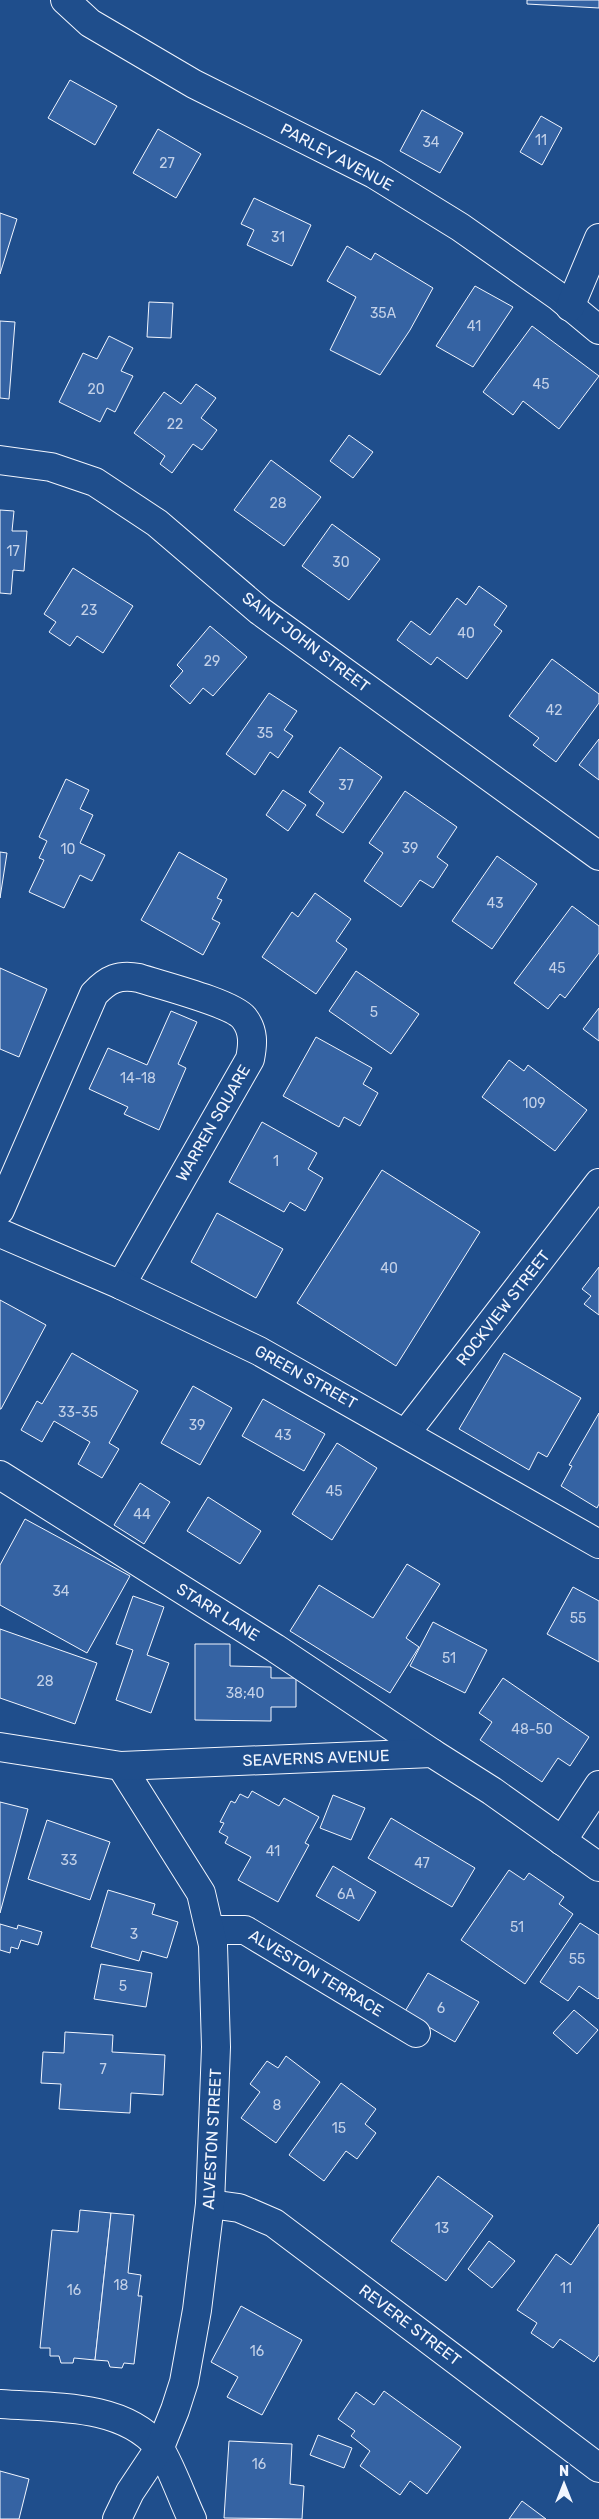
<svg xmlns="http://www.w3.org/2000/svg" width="599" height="2519" viewBox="0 0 599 2519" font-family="Rubik,sans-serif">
<rect width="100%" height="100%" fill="#1f4e8c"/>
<!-- building -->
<g fill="#3563a3" stroke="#f2f6ff">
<path d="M527,0H599V8L527,4Z"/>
<path d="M70,80L117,106L95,145L48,118Z"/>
<path d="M422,110L463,133L440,173L400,151Z"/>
<path d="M541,116L562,128L542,165L520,152Z"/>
<path d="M158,129L201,154L176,198L133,173Z"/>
<path d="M254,198L311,225L292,266L247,245L254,230L241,224Z"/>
<path d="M0,213L17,219L0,274Z"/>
<path d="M347,246L371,260L375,253L433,288L410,330L380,375L330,350L356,297L327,281Z"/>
<path d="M475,286L513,307L473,367L436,346Z"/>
<path d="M149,302L173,303L171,338L147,337Z"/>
<path d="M0,321L15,322L9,399L0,398Z"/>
<path d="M532,326L599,376L559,429L523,401L513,415L483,392Z"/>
<path d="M109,336L133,348L121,371L133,376L115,412L107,408L100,422L59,402L83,353L97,359Z"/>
<path d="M196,384L216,398L201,418L217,430L202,450L193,444L172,473L160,464L165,456L134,433L164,392L181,404Z"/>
<path d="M349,435L373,452L353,478L330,461Z"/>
<path d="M271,460L321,497L284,546L234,510Z"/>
<path d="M0,510L14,511L12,531H27L24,571L13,570L11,594L0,593Z"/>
<path d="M332,524L380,559L349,600L302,566Z"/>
<path d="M73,568L133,606L103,653L77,636L70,646L49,632L56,622L44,614Z"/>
<path d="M479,586L507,606L494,625L502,631L467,679L437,657L431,665L397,640L411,621L430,635L457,598L466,605Z"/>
<path d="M210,626L247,657L213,696L203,688L190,704L170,686L183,671L177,665Z"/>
<path d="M552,659L599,694V703L556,762L533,745L539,738L509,716Z"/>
<path d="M269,693L297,711L284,730L293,736L278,758L270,752L255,775L226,754Z"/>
<path d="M599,739V780L579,765Z"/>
<path d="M340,747L382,777L343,833L316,815L324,803L309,792Z"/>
<path d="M66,779L89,790L80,809L93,815L80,843L105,855L92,881L80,875L64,908L29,892L44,860L39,858L47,841L39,837Z"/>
<path d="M283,790L306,805L288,831L266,815Z"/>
<path d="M405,791L457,827L437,857L448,865L433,888L420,880L401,907L364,881L383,853L369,843Z"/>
<path d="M0,852L7,853L0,898Z"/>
<path d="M179,852L227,879L217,898L222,900L212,919L220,923L203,955L141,920Z"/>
<path d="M497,856L537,884L492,949L452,921Z"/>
<path d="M315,893L351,919L336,941L347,949L316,994L262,957L292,912L298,917Z"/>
<path d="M572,906L599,926V953L565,998L560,994L548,1009L514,983Z"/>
<path d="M0,968L47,989L19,1057L0,1049Z"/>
<path d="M356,971L419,1014L391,1054L329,1011Z"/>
<path d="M599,1008V1041L583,1029Z"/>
<path d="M171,1011L197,1022L178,1064L186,1068L159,1130L124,1114L128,1107L89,1089L108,1048L147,1065Z"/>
<path d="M316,1037L372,1068L363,1084L378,1093L360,1126L344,1117L339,1127L283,1096Z"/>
<path d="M509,1060L524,1071L528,1065L587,1110L555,1151L482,1097Z"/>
<path d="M262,1122L317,1153L308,1169L323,1178L305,1211L290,1202L284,1212L229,1182Z"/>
<path d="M382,1170L480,1232L396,1366L297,1303Z"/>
<path d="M217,1213L283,1249L256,1298L191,1262Z"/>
<path d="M599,1267V1315L584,1304L591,1296L582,1289Z"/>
<path d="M0,1300L46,1325L1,1409H0Z"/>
<path d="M72,1353L138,1391L109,1443L119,1449L102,1478L78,1464L90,1442L54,1421L42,1442L21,1430L37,1401L42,1404Z"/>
<path d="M504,1353L581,1398L547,1457L538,1452L529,1470L459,1429Z"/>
<path d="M193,1386L232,1408L200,1465L161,1443Z"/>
<path d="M263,1399L325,1434L304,1471L242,1436Z"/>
<path d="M599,1413V1504L597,1508L561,1486L572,1466L569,1465Z"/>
<path d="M337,1443L377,1468L332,1540L292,1514Z"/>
<path d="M140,1483L170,1502L144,1544L114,1525Z"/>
<path d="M208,1497L261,1531L240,1564L187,1531Z"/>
<path d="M25,1519L130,1576L87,1653L0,1605V1565Z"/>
<path d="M407,1564L440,1584L406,1638L419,1647L390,1693L290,1631L319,1585L373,1618Z"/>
<path d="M573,1587L599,1601V1662L547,1634Z"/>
<path d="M133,1596L164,1607L147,1655L169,1663L151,1713L116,1700L133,1650L116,1644Z"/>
<path d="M433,1622L487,1650L465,1693L410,1666Z"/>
<path d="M0,1629L97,1663L75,1724L0,1698Z"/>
<path d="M195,1644H230V1666L271,1667V1678H296V1707H271V1721L195,1720Z"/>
<path d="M503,1678L589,1737L570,1766L558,1758L542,1782L480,1740L492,1722L479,1713Z"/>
<path d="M252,1791L279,1806L284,1798L319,1817L305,1843L309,1845L278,1902L238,1880L251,1857L225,1843L228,1837L219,1832L224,1823L220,1822L231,1801L235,1803L240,1794L248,1798Z"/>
<path d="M333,1795L365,1808L351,1840L320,1828Z"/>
<path d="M0,1802L28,1809L0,1913Z"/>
<path d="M391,1818L475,1868L452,1907L368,1858Z"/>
<path d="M47,1820L110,1842L90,1900L28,1879Z"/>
<path d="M333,1866L376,1892L359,1921L316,1896Z"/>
<path d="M509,1870L524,1880L529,1873L564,1897L559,1904L573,1914L525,1984L461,1940Z"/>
<path d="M108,1890L155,1904L152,1914L178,1922L167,1958L142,1951L139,1961L91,1947Z"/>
<path d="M580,1923L599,1935V1998L598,1999L579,1986L568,2001L540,1982Z"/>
<path d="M0,1924L17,1929L18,1925L42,1932L38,1945L21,1940L18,1949L11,1947L10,1953L0,1950Z"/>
<path d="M101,1964L152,1973L146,2007L94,1999Z"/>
<path d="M428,1973L479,2002L455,2042L404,2013Z"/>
<path d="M574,2010L598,2030L577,2054L553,2033Z"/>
<path d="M65,2032L113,2035L112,2052L165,2055L163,2095L131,2093L130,2113L59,2109L61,2084L41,2083L43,2052L64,2053Z"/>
<path d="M286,2056L320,2082L276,2143L241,2118L260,2092L250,2084L267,2061L278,2068Z"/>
<path d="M341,2083L376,2109L365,2124L376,2133L357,2159L346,2151L324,2181L289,2155Z"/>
<path d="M438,2176L493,2216L446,2281L391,2241Z"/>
<path d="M80,2210L111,2213L95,2360L74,2358L73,2363H61L59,2356H50V2348H40L52,2230L78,2232Z"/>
<path d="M111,2213L134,2215L128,2273L141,2275L138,2296H142L134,2364L124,2363L122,2368L110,2367L108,2361L95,2360Z"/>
<path d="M599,2224V2355L594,2362L560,2339L553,2348L531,2333L537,2323L517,2310L556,2254L571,2265Z"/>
<path d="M489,2241L515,2261L492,2288L468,2269Z"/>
<path d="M241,2306L302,2340L262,2415L227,2397L238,2377L211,2362Z"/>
<path d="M384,2391L461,2447L427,2494L410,2481L400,2495L360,2466L370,2451L351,2436L355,2431L338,2419L356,2392L374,2405Z"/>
<path d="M318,2435L352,2448L344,2468L310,2455Z"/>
<path d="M229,2441L292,2444L290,2484L304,2486L302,2519L224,2518Z"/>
<path d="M0,2471L29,2479L19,2519H0Z"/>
<path d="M522,2501L546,2519H509Z"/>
</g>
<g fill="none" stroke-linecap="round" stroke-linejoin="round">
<!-- street casing -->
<g stroke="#f2f6ff" stroke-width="30">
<g id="street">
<path d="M65,0L90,23L194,84L374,174L460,227L558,296L599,330"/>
<path d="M570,307L599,238"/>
<path d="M0,460L51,467L95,482L157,523L260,611L599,856"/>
<path d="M0,1210L94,994C108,979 119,974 139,978C160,985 232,1003 244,1018C254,1031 253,1044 250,1059L121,1285"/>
<path d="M406,1433L599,1183"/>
<path d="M0,1475L275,1648L432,1753"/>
<path d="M562,1841L599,1785"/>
<path d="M210,1930H245L416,2033"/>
<path d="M210,2204L239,2208L274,2223L599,2468"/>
<path d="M0,2404C52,2408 121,2403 158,2446C168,2458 184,2503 192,2519"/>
<path d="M117,2519L130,2492L160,2447L175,2410L184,2382L197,2310L210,2204L216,2047L213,1945L201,1893L121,1766"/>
</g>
</g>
<!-- secondary casing -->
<g stroke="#f2f6ff" stroke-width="30">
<g id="secondary">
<path d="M0,1233L121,1285L259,1351L599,1544"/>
<path d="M0,1747L121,1766L432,1753L492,1791L599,1867"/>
</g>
</g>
<!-- street -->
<use href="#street" stroke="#1f4e8c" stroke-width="28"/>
<!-- secondary -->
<use href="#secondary" stroke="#1f4e8c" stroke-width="28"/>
</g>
<g text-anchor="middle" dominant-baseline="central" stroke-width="4" stroke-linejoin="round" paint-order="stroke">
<!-- number labels -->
<g font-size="14" fill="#c3d1e8">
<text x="541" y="140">11</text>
<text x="431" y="142">34</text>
<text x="167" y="163">27</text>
<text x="278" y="237">31</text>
<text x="383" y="313">35A</text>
<text x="474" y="326">41</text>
<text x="541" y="384">45</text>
<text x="96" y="389">20</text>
<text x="175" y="424">22</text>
<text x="278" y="503">28</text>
<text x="13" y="551">17</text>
<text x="341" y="562">30</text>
<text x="89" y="610">23</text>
<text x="466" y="633">40</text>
<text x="212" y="661">29</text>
<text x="554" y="710">42</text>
<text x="265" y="733">35</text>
<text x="346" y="785">37</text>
<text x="410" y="848">39</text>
<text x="68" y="849">10</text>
<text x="495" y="903">43</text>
<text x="557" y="968">45</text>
<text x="374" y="1012">5</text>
<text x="138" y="1078">14-18</text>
<text x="534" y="1103">109</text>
<text x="276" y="1161">1</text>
<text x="389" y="1268">40</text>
<text x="78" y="1412">33-35</text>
<text x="197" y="1425">39</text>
<text x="283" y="1435">43</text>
<text x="334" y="1491">45</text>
<text x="142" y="1514">44</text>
<text x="61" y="1591">34</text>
<text x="578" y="1618">55</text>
<text x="449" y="1658">51</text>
<text x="45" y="1681">28</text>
<text x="245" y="1693">38;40</text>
<text x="532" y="1729">48-50</text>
<text x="273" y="1851">41</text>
<text x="69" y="1860">33</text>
<text x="422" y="1863">47</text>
<text x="346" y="1894">6A</text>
<text x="517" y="1927">51</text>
<text x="134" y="1934">3</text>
<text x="577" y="1959">55</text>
<text x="123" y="1986">5</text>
<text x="441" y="2008">6</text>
<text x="103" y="2069">7</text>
<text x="277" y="2105">8</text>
<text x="339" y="2128">15</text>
<text x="442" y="2228">13</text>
<text x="121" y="2285">18</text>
<text x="566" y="2288">11</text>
<text x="74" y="2290">16</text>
<text x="257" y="2351">16</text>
<text x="259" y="2464">16</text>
</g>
<!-- street labels -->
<g font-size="16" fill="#f2f6ff" stroke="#1f4e8c">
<text transform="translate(337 157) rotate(28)">PARLEY AVENUE</text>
<text transform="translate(306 642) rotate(37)">SAINT JOHN STREET</text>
<text transform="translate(213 1123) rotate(-60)">WARREN SQUARE</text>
<text transform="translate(503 1308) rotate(-52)">ROCKVIEW STREET</text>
<text transform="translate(306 1377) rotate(29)">GREEN STREET</text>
<text transform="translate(218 1612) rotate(32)">STARR LANE</text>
<text transform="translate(316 1758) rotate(-2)">SEAVERNS AVENUE</text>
<text transform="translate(316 1973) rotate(31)">ALVESTON TERRACE</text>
<text transform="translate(212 2139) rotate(-87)">ALVESTON STREET</text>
<text transform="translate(410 2325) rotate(37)">REVERE STREET</text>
</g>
</g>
<!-- north arrow -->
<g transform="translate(564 2484)" stroke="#1f4e8c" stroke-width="4" paint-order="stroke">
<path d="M0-4L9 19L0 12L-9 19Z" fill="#f2f6ff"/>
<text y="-8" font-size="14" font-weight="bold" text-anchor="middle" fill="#f2f6ff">N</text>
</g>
</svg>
